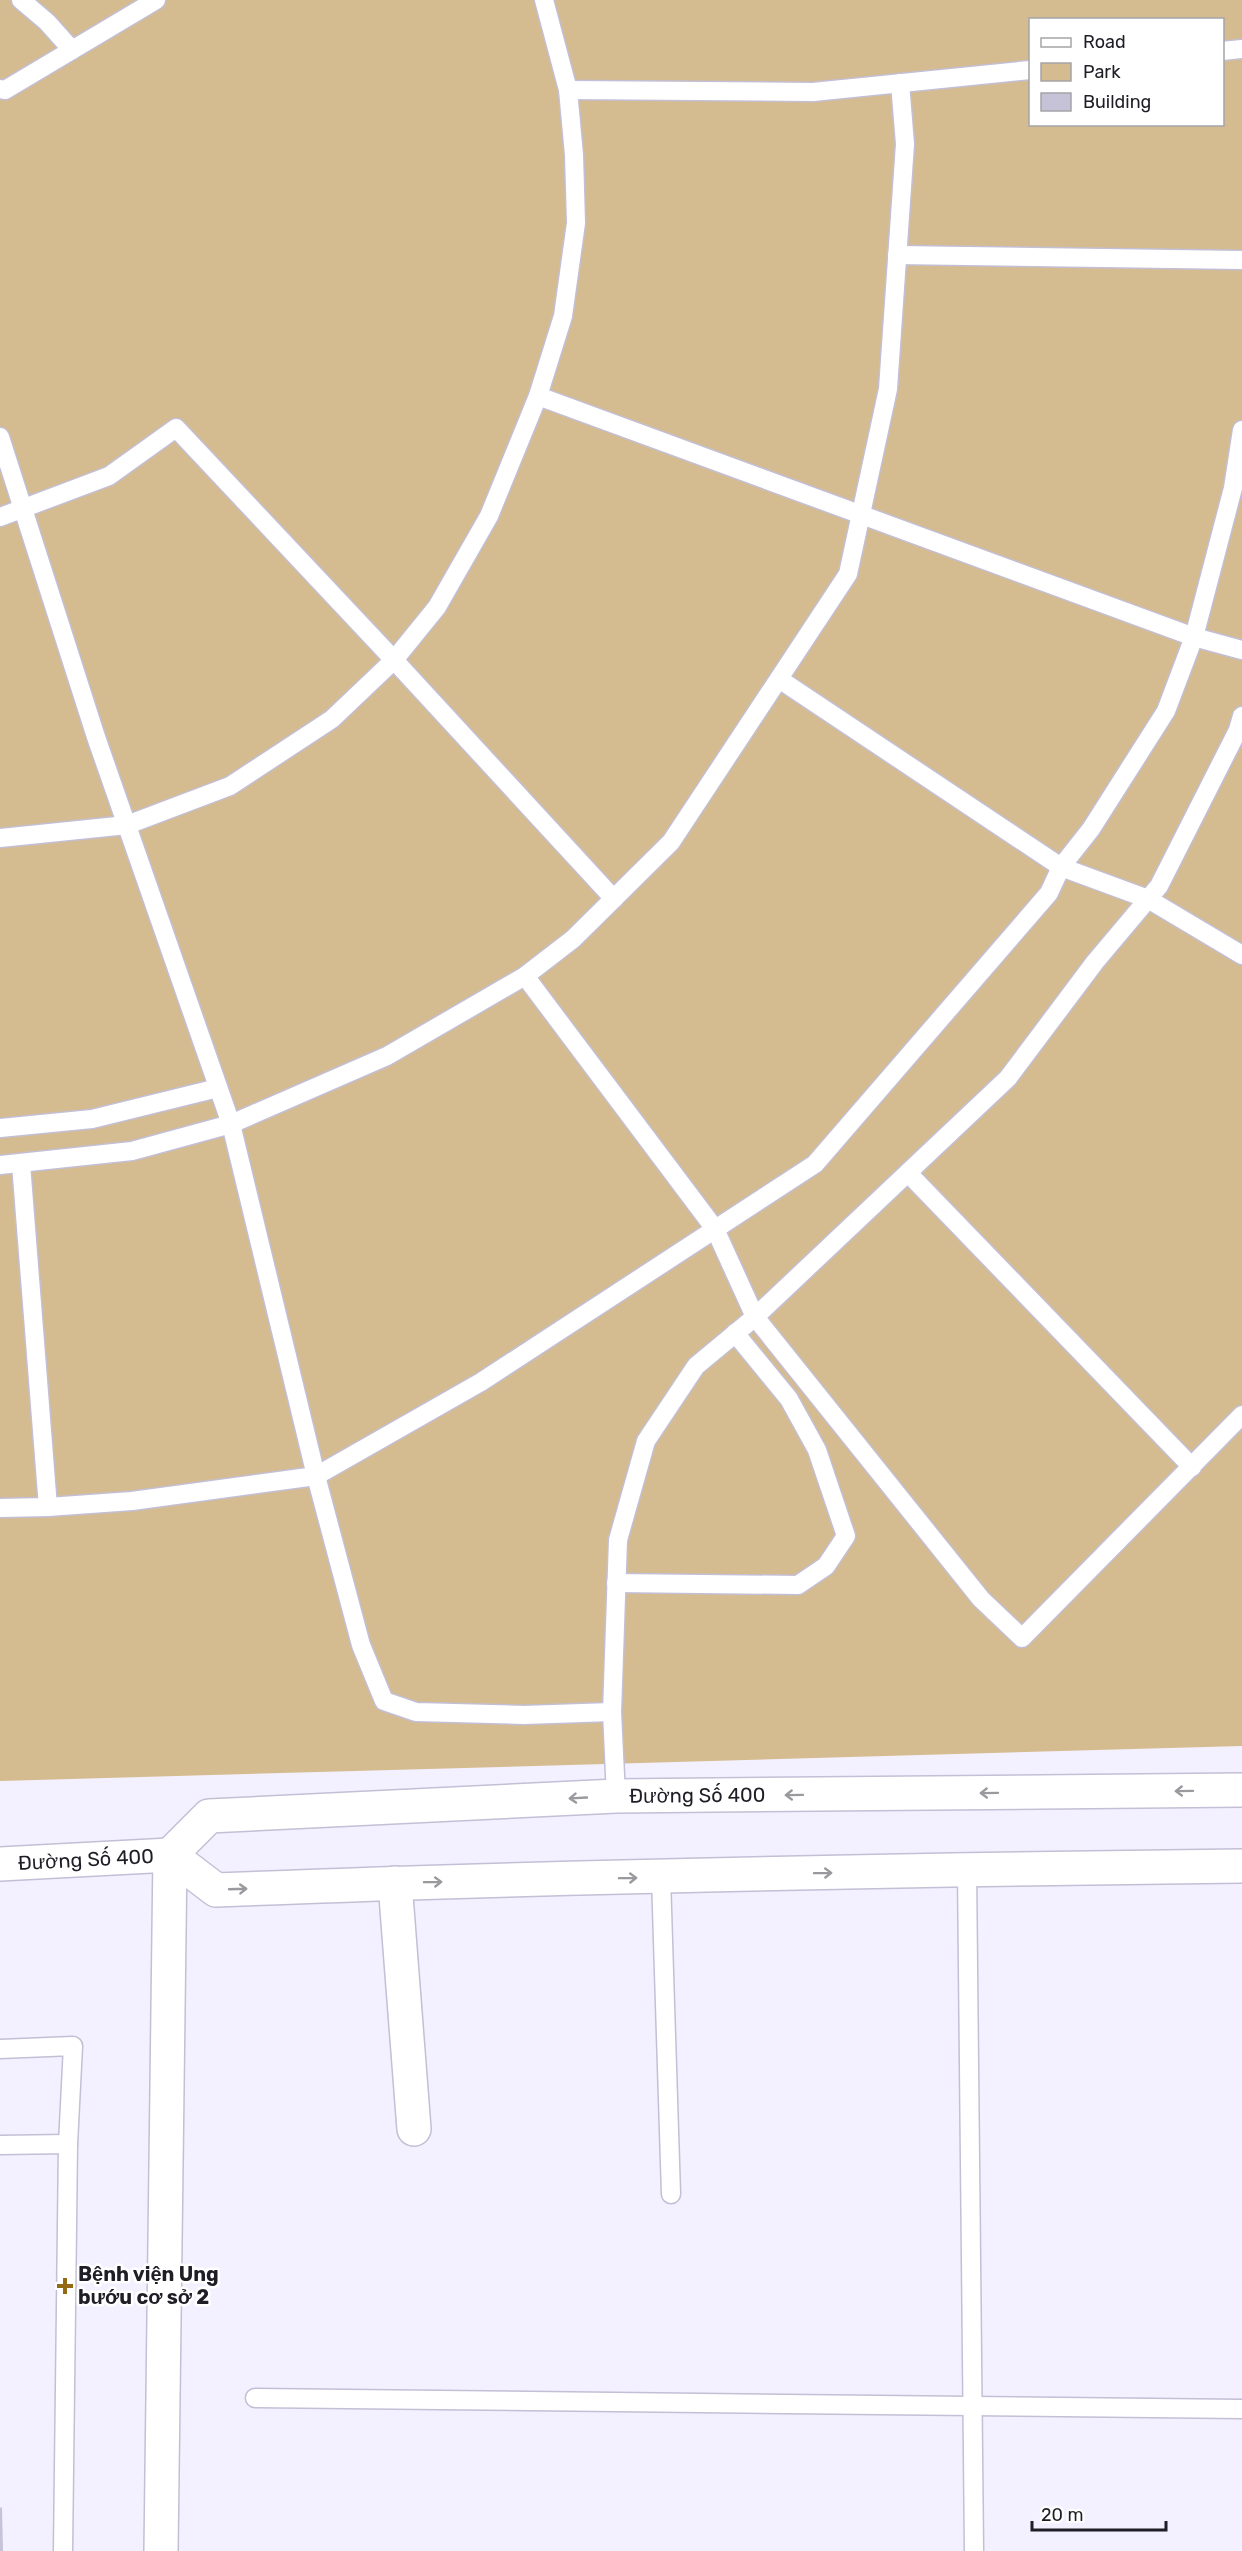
<svg xmlns="http://www.w3.org/2000/svg" width="1242" height="2551" viewBox="0 0 1242 2551" font-family="Rubik,sans-serif">
<rect width="100%" height="100%" fill="#f3f1ff"/>
<!-- green -->
<path fill="#d5bb90" fill-rule="evenodd" d="M0,0H1242V1746L0,1781ZM1030,20H1222V124H1030Z"/>
<!-- building -->
<path fill="#c6c2d8" d="M2,2507L3,2551H0V2508Z"/>
<g fill="none" stroke-linecap="round" stroke-linejoin="round">
<!-- service casing -->
<g stroke="#c3bfd5" stroke-width="21">
<g id="service">
<path d="M21,0L47,22L72,50"/>
<path d="M1222,51L1242,49"/>
<path d="M0,89L5,90L156,0"/>
<path d="M568,90L813,92L1030,70"/>
<path d="M897,255L1242,260"/>
<path d="M538,396L1194,637L1242,650"/>
<path d="M0,437L96,737L231,1124L316,1476L361,1645L384,1701L416,1712L524,1715L612,1712"/>
<path d="M0,517L109,476L176,428L394,660L614,899"/>
<path d="M779,679L1061,867L1148,899L1242,955"/>
<path d="M0,838L127,825L230,786L332,719L394,660L437,607L489,516L538,396L563,316L576,223L574,155L568,90L544,0"/>
<path d="M525,976L715,1229L755,1317L981,1599L1022,1638L1242,1415"/>
<path d="M0,1128L92,1119L218,1088"/>
<path d="M21,1164L48,1507"/>
<path d="M0,1165L132,1151L231,1124L387,1056L525,976L573,939L671,842L848,574L888,389L905,144L900,83"/>
<path d="M908,1173L1192,1467"/>
<path d="M0,1508L48,1507L132,1501L316,1476L481,1382L815,1164L1049,893L1061,867L1091,829L1166,711L1194,637L1233,488L1242,430"/>
<path d="M616,1583L798,1585L826,1566L846,1536L817,1450L789,1399L735,1333"/>
<path d="M616,1796L612,1712L618,1540L646,1441L696,1366L755,1317L1008,1078L1095,962L1159,886L1238,730L1242,716"/>
<path d="M967,1869L974,2551"/>
<path d="M661,1877L671,2194"/>
<path d="M0,2049L73,2046L68,2144L63,2551"/>
<path d="M0,2145L68,2144"/>
<path d="M255,2398L1242,2409"/>
</g>
</g>
<!-- minor casing -->
<g stroke="#c3bfd5" stroke-width="36">
<g id="minor">
<path d="M395,1883L414,2129"/>
<path d="M161,2551L170,1855"/>
</g>
</g>
<!-- tertiary casing -->
<g stroke="#c3bfd5" stroke-width="36">
<g id="tertiary">
<path id="s1" d="M170,1855L209,1816L616,1796L1242,1790"/>
<path id="s2" d="M0,1864L170,1855L216,1890C558,1876 900,1870 1242,1866"/>
</g>
</g>
<!-- service -->
<use href="#service" stroke="#fff" stroke-width="18"/>
<!-- minor -->
<use href="#minor" stroke="#fff" stroke-width="33"/>
<!-- tertiary -->
<use href="#tertiary" stroke="#fff" stroke-width="33"/>
</g>
<!-- one-way arrows -->
<defs><path id="oneway-shaft" d="M-6 0H5M1.5-3L5.5 0L1.5 3" fill="none" stroke-width="1.6" stroke-linecap="round" stroke-linejoin="round" transform="scale(1.5)"/></defs>
<g stroke="#9a999d">
<use href="#oneway-shaft" transform="translate(1184 1791) rotate(179)"/>
<use href="#oneway-shaft" transform="translate(989 1793) rotate(179)"/>
<use href="#oneway-shaft" transform="translate(794 1795) rotate(179)"/>
<use href="#oneway-shaft" transform="translate(578 1798) rotate(177)"/>
<use href="#oneway-shaft" transform="translate(823 1873) rotate(-1)"/>
<use href="#oneway-shaft" transform="translate(628 1878) rotate(-1)"/>
<use href="#oneway-shaft" transform="translate(433 1882) rotate(-1)"/>
<use href="#oneway-shaft" transform="translate(238 1889) rotate(-2)"/>
</g>
<!-- markers -->
<path fill="#936a13" stroke="#fff" stroke-width="2" d="M62 2277h6v6h6v6h-6v6h-6v-6h-6v-6h6z"/>
<g text-anchor="middle" dominant-baseline="central" stroke-width="5" stroke-linejoin="round" paint-order="stroke">
<!-- street labels -->
<g font-size="20" fill="#1f1d25" stroke="#fff">
<text stroke="none"><textPath href="#s1" startOffset="544">Đường Số 400</textPath></text>
<text stroke="none"><textPath href="#s2" startOffset="86">Đường Số 400</textPath></text>
</g>
<!-- poi labels -->
<g font-size="20" font-weight="bold" fill="#1f1d25" stroke="#fff" text-anchor="start">
<text x="78" y="2274">Bệnh viện Ung<tspan x="78" dy="23">bướu cơ sở 2</tspan></text>
</g>
</g>
<!-- legend -->
<rect x="1029" y="18" width="195" height="108" fill="#ffffff" stroke="#a5a5a8" stroke-width="1.5"/>
<rect x="1041" y="38" width="30" height="9" fill="#ffffff" stroke="#a5a5a8" stroke-width="1.5"/>
<text x="1083" y="48" font-size="18" fill="#1f1d25">Road</text>
<rect x="1041" y="63" width="30" height="18" fill="#d5bb90" stroke="#a5a5a8" stroke-width="1.5"/>
<text x="1083" y="78" font-size="18" fill="#1f1d25">Park</text>
<rect x="1041" y="93" width="30" height="18" fill="#c6c2d8" stroke="#a5a5a8" stroke-width="1.5"/>
<text x="1083" y="108" font-size="18" fill="#1f1d25">Building</text>
<!-- scale -->
<path d="M1032 2521v9h134v-9" fill="none" stroke="#1f1d25" stroke-width="3"/>
<text x="1041" y="2521" font-size="18" fill="#1f1d25" stroke="#ffffff" stroke-width="4.5" paint-order="stroke">20 m</text>
</svg>
